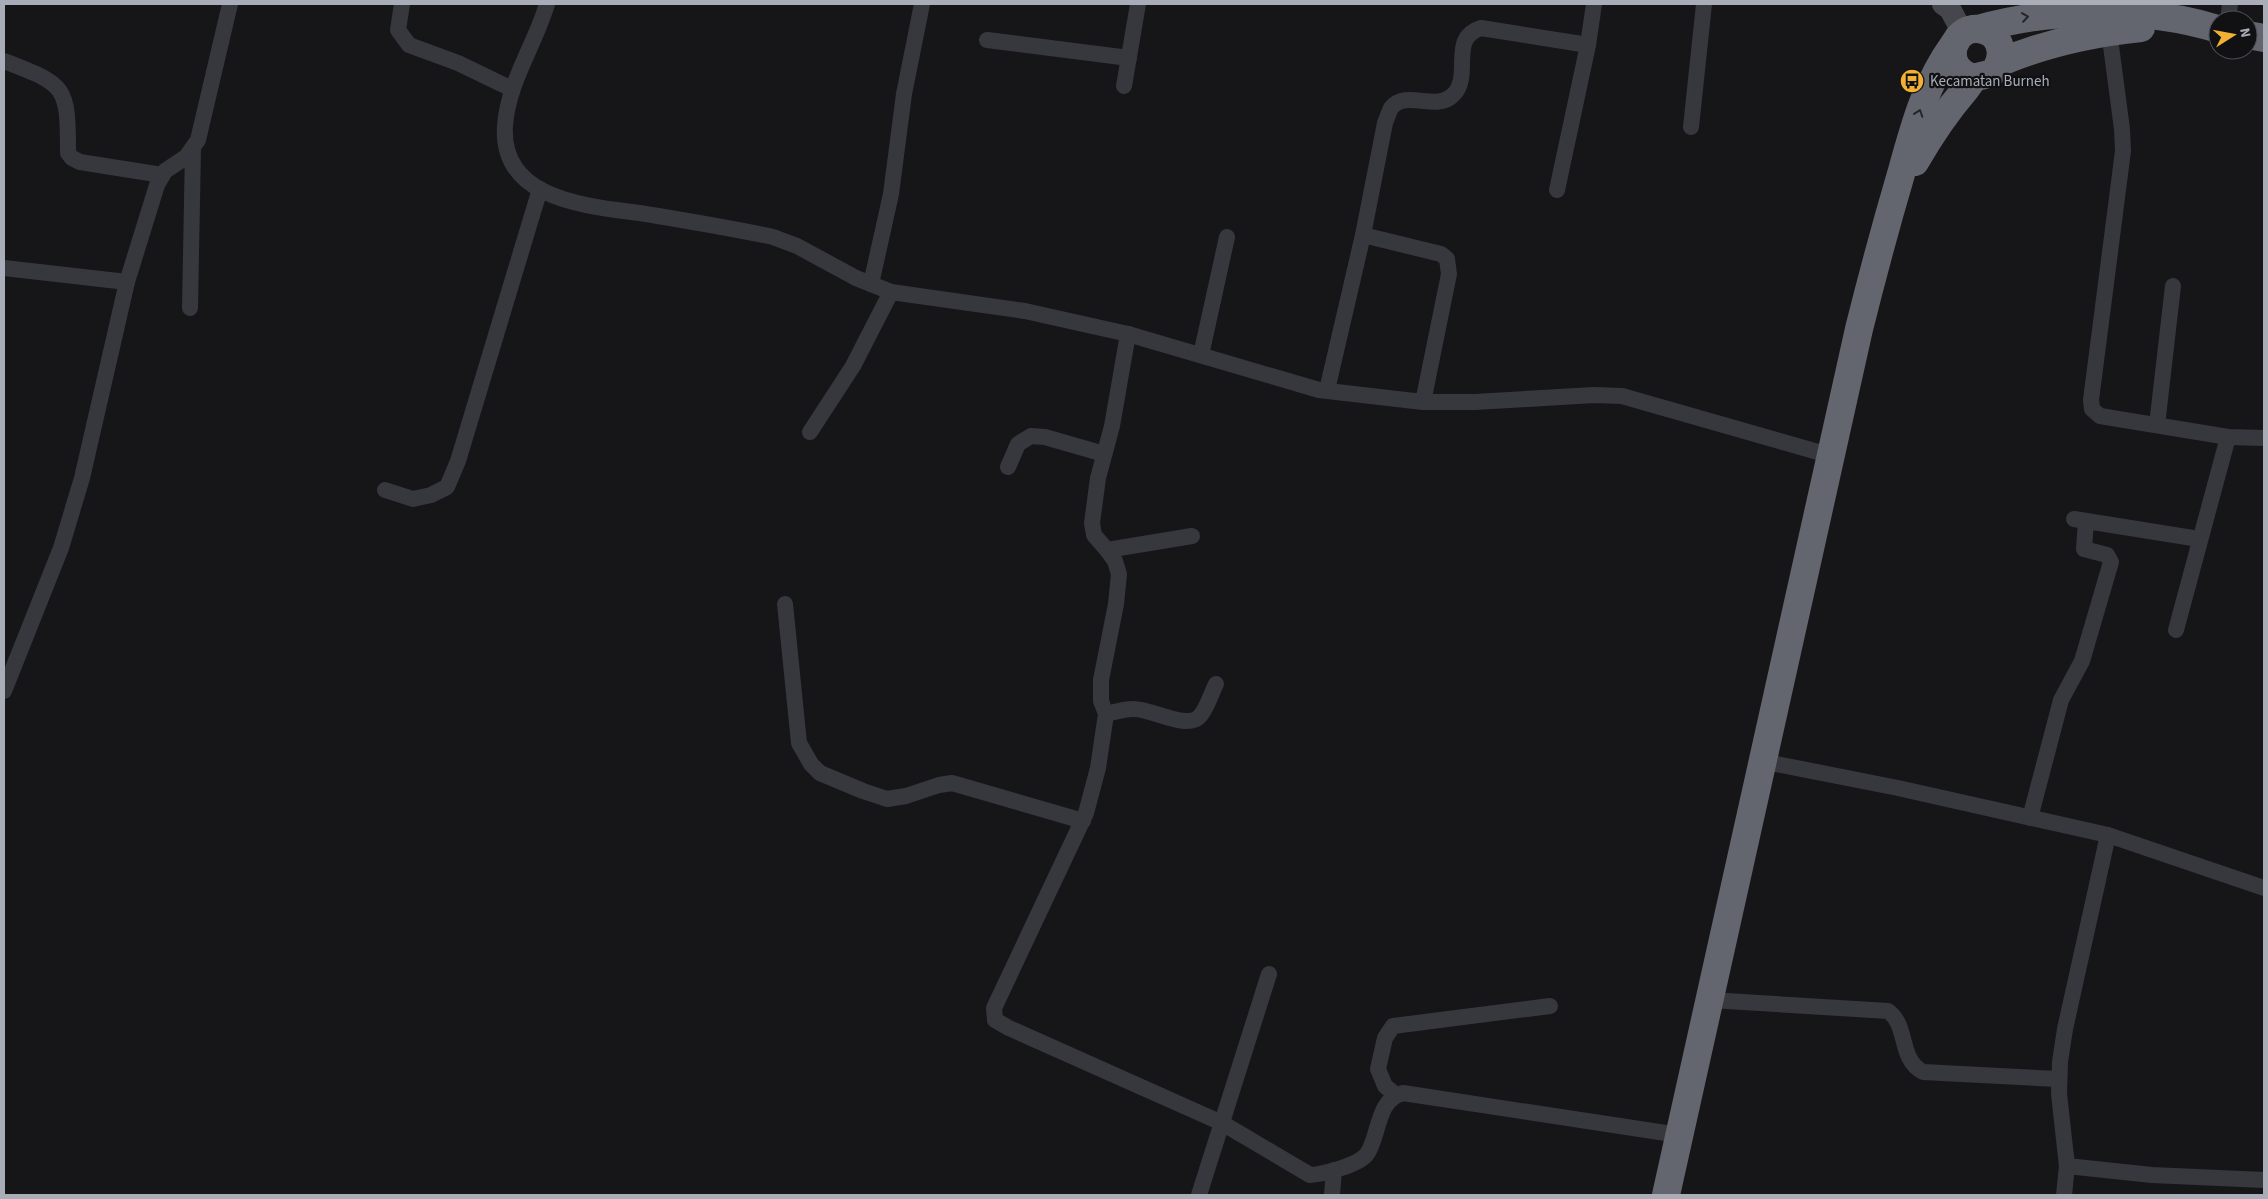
<svg xmlns="http://www.w3.org/2000/svg" width="2268" height="1199" viewBox="0 0 2268 1199" font-family="'Source Sans 3',sans-serif">
<rect width="100%" height="100%" fill="#161618"/>
<g fill="none" stroke-linecap="round" stroke-linejoin="round">
<!-- street -->
<g stroke="#37383d" stroke-width="16">
<path d="M402,4L398,30L409,45L458,63L512,89"/>
<path d="M547,4C535,45 508,82 505,126C500,202 591,206 646,214C688,221 731,228 773,237L797,246L856,278L891,292L1025,311L1128,334L1319,390L1423,402H1475L1594,395L1622,396L1832,456"/>
<path d="M2228,20L2230,4"/>
<path d="M2107,26L2109,31L2122,129L2123,151L2091,400L2092,409L2100,416L2228,437L2264,438"/>
<path d="M987,40L1129,58"/>
<path d="M4,61C66,85 68,85 68,153L72,158L80,162L162,175"/>
<path d="M1124,86L1138,4"/>
<path d="M1691,127L1704,4"/>
<path d="M1557,190L1588,45L1594,4"/>
<path d="M1363,235L1441,254L1447,259L1449,274L1423,402"/>
<path d="M4,268L127,282"/>
<path d="M871,284L891,194L904,94L922,4"/>
<path d="M190,308L193,148"/>
<path d="M1128,334L1112,426L1098,478L1092,523L1094,535L1107,550L1115,561L1119,574L1116,604L1101,680V701L1106,714L1098,768L1086,813L994,1008L995,1020L1009,1028L1222,1123L1310,1175C1324,1174 1359,1165 1367,1154C1380,1135 1376,1100 1403,1093L1679,1135"/>
<path d="M1201,355L1227,237"/>
<path d="M1327,390L1363,235L1385,123C1387,118 1389,112 1391,108C1406,89 1436,112 1453,95C1473,76 1448,38 1481,28L1588,45"/>
<path d="M2157,425L2173,286"/>
<path d="M810,432L853,366L891,292"/>
<path d="M1008,467L1018,444L1031,436L1045,437L1104,454"/>
<path d="M385,490L413,499L431,495L447,487L458,461L540,189"/>
<path d="M2074,519L2199,539"/>
<path d="M1107,550L1192,536"/>
<path d="M785,604L799,743L811,764L820,773L863,791L887,799L906,796L939,785L952,783L1083,821"/>
<path d="M2176,630L2228,437"/>
<path d="M4,691L61,548L82,478L127,282L157,185L165,171L186,157L198,140L230,4"/>
<path d="M1106,714C1114,712 1124,709 1133,709C1151,708 1187,731 1200,716C1207,708 1211,694 1216,684"/>
<path d="M1761,761L1898,788L2108,835L2264,888"/>
<path d="M2030,818L2061,700L2082,661L2111,562L2107,555L2084,549L2086,521"/>
<path d="M1710,1000L1888,1011C1909,1026 1898,1059 1923,1072L2058,1079"/>
<path d="M1396,1095L1385,1086L1378,1069L1385,1038L1393,1026L1550,1006"/>
<path d="M2067,1166L2152,1175L2264,1180"/>
<path d="M1199,1195L1269,974"/>
<path d="M1332,1195L1334,1170"/>
<path d="M2064,1195L2067,1166L2059,1094L2060,1062L2065,1029L2108,835"/>
</g>
<!-- secondary -->
<path stroke="#45474d" stroke-width="22" d="M1943,4L1950,9L1963,33"/>
<!-- highway -->
<g stroke="#63666e" stroke-width="28">
<path d="M1978,29C2052,8 2144,6 2218,29"/>
<path d="M2248,35L2264,38"/>
<path d="M1999,63C2045,43 2092,33 2141,28"/>
<path d="M1915,162C1930,136 1945,113 1965,90C1968,87 1971,80 1975,78C1984,73 1993,78 1999,63C2004,50 1998,35 1986,31C1954,18 1936,69 1975,78"/>
<path d="M1666,1195L1859,329C1872,277 1886,225 1901,174C1914,127 1925,84 1954,44"/>
</g>
</g>
<!-- one-way arrows -->
<defs><path id="oneway-chevron" d="M-2-3.5L2.5 0L-2 3.5" fill="none" stroke-width="1.6" stroke-linecap="round" stroke-linejoin="round" transform="scale(1.25)"/></defs>
<g stroke="#26262a">
<use href="#oneway-chevron" transform="translate(2025 17) rotate(-8)"/>
<use href="#oneway-chevron" transform="translate(1919 113) rotate(-71)"/>
</g>
<!-- icons -->
<defs>
<g id="bus-disc" transform="scale(1.25)"><circle r="9.5" fill="#f2b134" stroke="#111113"/><path d="M-5-6H5V4H4V6H2V4H-2V6H-4V4H-5ZM-3.5-4V0h7V-4ZM-3.5 1.2v1.5H-2V1.2ZM2 1.2v1.5H3.5V1.2Z" fill="#111"/></g>
</defs>
<g fill-rule="evenodd">
<use href="#bus-disc" x="1912" y="81"/>
</g>
<g text-anchor="middle" dominant-baseline="central" stroke-width="4.5" stroke-linejoin="round" paint-order="stroke">
<!-- poi labels -->
<g font-size="15" fill="#a8adb8" stroke="#111113" text-anchor="start">
<text x="1930" y="81">Kecamatan Burneh</text>
</g>
</g>
<!-- border -->
<rect width="2268" height="1199" fill="none" stroke="#a8adb8" stroke-width="10"/>
<!-- north arrow -->
<g transform="translate(2233 35) rotate(79)"><circle r="24" fill="#111113" stroke="#4d4f55"/>
<path d="M0-4L9 19L0 12L-9 19Z" fill="#f2b134"/>
<text y="-8" font-size="14" font-weight="bold" text-anchor="middle" fill="#a8adb8">N</text>
</g>
</svg>
